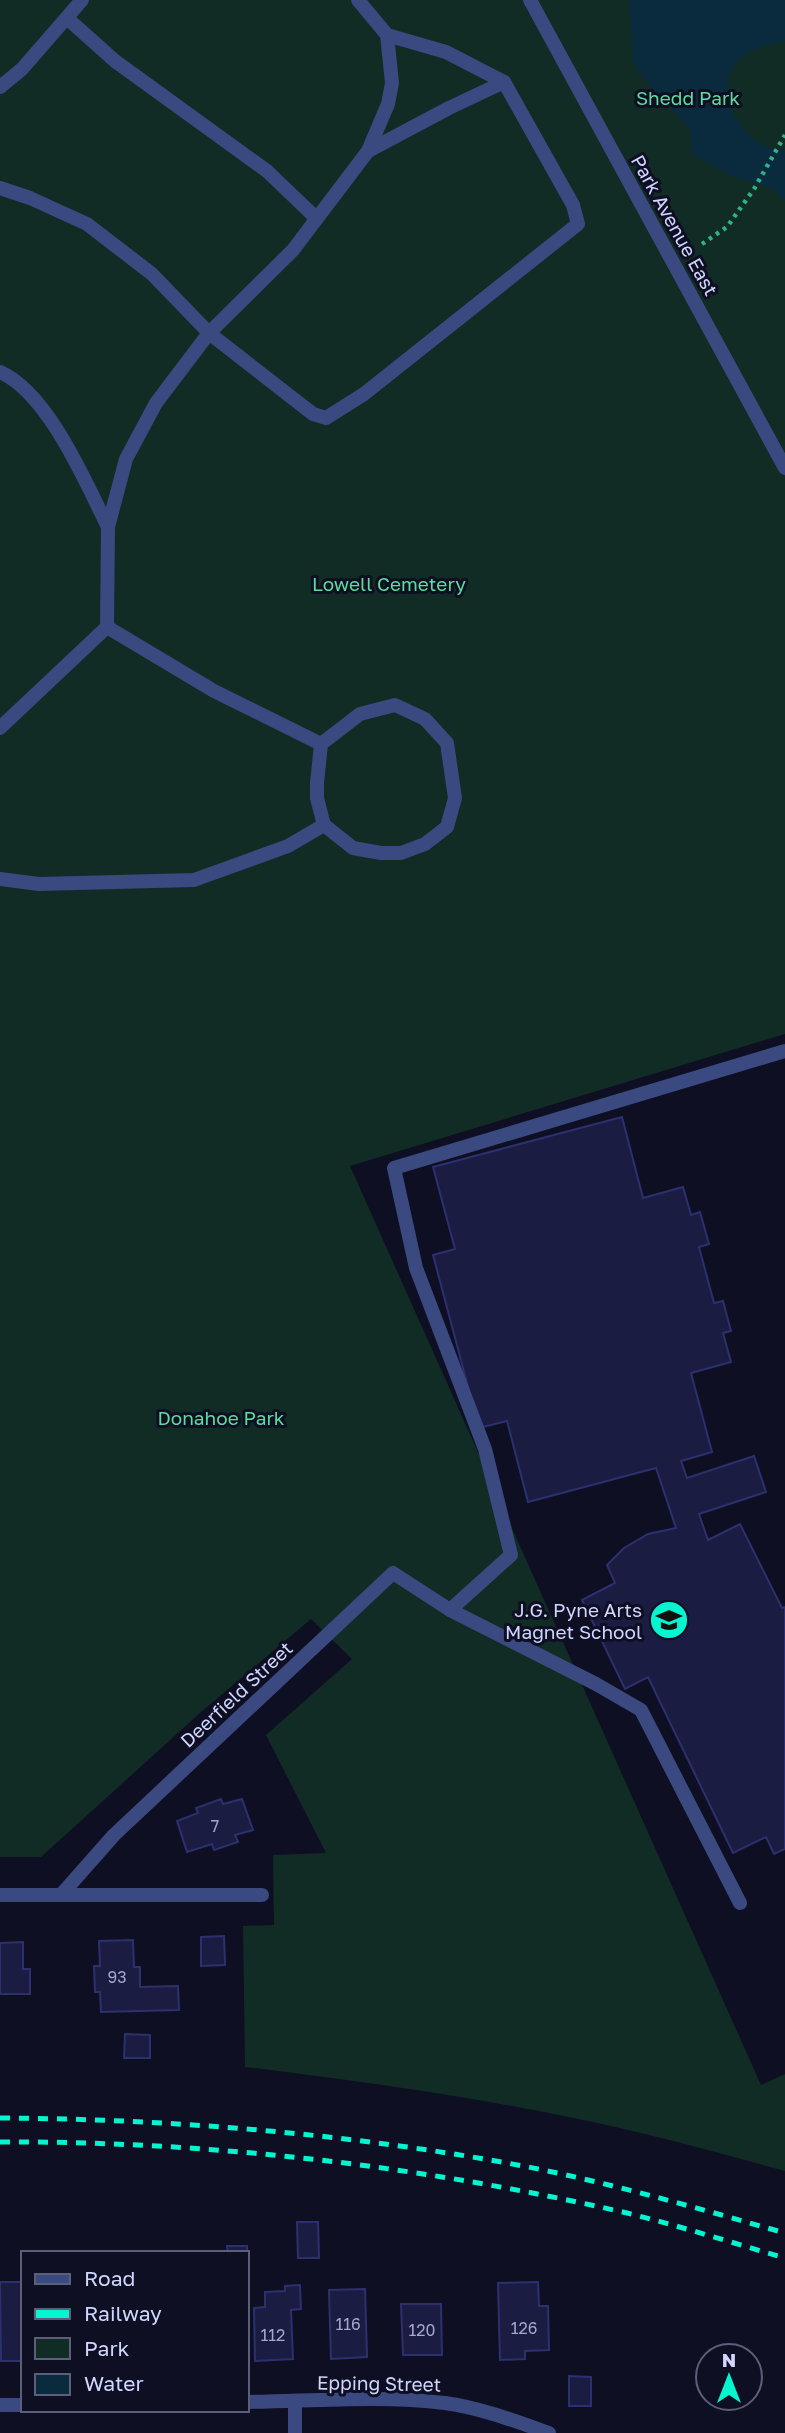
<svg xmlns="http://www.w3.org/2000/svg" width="785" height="2433" viewBox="0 0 785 2433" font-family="'Golos Text',sans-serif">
<rect width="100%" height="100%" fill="#0e0f22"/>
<!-- green -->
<path fill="#112c24" d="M0,0H785V1034L350,1166L761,2085L785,2074V2171C720,2153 654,2135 588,2121C475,2097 360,2081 245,2067L243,1926L274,1925L273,1855L326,1853L266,1735L352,1659L311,1619L200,1713L41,1857H0Z"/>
<!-- water -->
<path fill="#0a2a3e" d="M629,0H785V41C769,44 746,49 736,63C714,91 737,131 764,146C770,149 778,149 785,150V201L773,189L732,176L693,155L690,128L654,91L633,63Z"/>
<!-- building -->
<g fill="#1a1c42" stroke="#2d306e" stroke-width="2">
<path d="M622,1117L643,1198L683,1187L691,1215L700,1212L709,1244L699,1247L714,1303L723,1301L731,1331L723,1333L731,1362L691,1373L712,1452L681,1461L687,1478L754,1456L766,1492L699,1514L708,1540L740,1524L782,1608L785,1607V1849L774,1854L766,1837L733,1853L648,1677L625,1689L582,1600L615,1583L607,1565L624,1548L648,1534L676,1528L656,1468L528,1502L507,1421L479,1428L433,1255L455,1249L433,1167Z"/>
<path d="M221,1799L223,1804L242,1799L253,1830L235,1835L238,1842L214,1850L212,1844L187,1852L177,1821L198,1813L196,1808Z"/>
<path d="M224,1936L225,1965L201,1966V1937Z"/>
<path d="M133,1940L134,1967H140V1987L178,1986L179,2010L101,2012L100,1992H95L94,1966H100L99,1941Z"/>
<path d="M23,1942V1969H30V1994H0V1943Z"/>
<path d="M125,2034L150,2035V2058H124Z"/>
<path d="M297,2222H318L319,2258H298Z"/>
<path d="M227,2246H247V2275V2253H228Z"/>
<path d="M0,2282H23V2361H1Z"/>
<path d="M538,2282L539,2306H548L549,2350L525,2351V2359L500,2360L498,2283Z"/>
<path d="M300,2285L301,2309L291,2310L293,2359L255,2361L254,2308L265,2307V2292L285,2291V2286Z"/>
<path d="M365,2289L367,2357L331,2359L329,2290Z"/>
<path d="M401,2304H441L442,2355H403Z"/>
<path d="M569,2376L591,2377V2406H569Z"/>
</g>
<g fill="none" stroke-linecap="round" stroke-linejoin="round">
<!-- path -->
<path stroke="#31b189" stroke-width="4.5" stroke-dasharray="3.5 5" stroke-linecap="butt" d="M702,244L727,227L754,189L785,135"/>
<!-- service -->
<g stroke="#3a4980" stroke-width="14">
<path d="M530,0L785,468"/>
<path d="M68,19L115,61L267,171L316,218"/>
<path d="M0,87L22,69L82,0"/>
<path d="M368,151L449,108L504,82L446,52L387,35"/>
<path d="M0,188L30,198L87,224L152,274L209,333L293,250L368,151L388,104L392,83L387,35L358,0"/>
<path d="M0,372C48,393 85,481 108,527"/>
<path d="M0,728L107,627"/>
<path d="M321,744L317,783V798L324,825L353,848L381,853H401L425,844L447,827L455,798L447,743L425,719L395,705L360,714L321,744L214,691L107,627L108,527L126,459L156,403L209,333L313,414L326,418L364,394L578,224L573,205L504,82"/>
<path d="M0,879L39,884L194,880L288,846L324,825"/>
<path d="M450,1610L511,1555L485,1449L416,1268L394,1168L785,1051"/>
<path d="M61,1895L114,1835L393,1573L450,1610L596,1684L641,1710L740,1903"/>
</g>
<!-- minor -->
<g stroke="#3a4980" stroke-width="14">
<path d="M0,1895H262"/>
<path d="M247,2402C313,2401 380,2395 445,2403C481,2408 515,2421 549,2433"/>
<path d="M0,2405H23"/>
<path d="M295,2433V2401"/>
</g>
<!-- rail -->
<g stroke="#05f5d1" stroke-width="5" stroke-dasharray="10 9" stroke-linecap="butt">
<path d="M0,2118C169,2119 340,2133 507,2163C601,2180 693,2207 785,2233"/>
<path d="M0,2142C210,2141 422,2166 627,2213C680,2226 733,2243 785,2258"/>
</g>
</g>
<!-- icons -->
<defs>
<g id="school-disc" transform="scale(2.0125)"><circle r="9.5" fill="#05f5d1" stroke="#0e0f22"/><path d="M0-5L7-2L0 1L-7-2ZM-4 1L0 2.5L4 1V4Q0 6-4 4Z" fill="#111"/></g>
</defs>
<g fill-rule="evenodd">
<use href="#school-disc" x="669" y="1620"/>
</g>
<g text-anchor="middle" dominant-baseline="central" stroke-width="6" stroke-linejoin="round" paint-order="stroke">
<!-- number labels -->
<g font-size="16" fill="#a2a8cf">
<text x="215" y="1826">7</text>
<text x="117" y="1977">93</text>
<text x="348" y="2324">116</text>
<text x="524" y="2328">126</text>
<text x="422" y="2330">120</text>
<text x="273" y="2335">112</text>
</g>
<!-- park labels -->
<g font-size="19" fill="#5ddd9d" stroke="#0e0f22">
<text x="688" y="97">Shedd Park</text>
<text x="389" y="583">Lowell Cemetery</text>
<text x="221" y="1417">Donahoe Park</text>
</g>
<!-- street labels -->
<g font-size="19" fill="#d0d6fe" stroke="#0e0f22">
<text transform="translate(675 225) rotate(61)">Park Avenue East</text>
<text transform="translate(236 1694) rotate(-43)">Deerfield Street</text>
<text transform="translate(379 2383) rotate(1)">Epping Street</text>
</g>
<!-- poi labels -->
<g font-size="19" fill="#d0d6fe" stroke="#0e0f22" text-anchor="end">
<text x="642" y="1609">J.G. Pyne Arts<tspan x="642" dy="22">Magnet School</tspan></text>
</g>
</g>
<!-- legend -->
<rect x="21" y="2251" width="228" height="161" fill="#0e0f22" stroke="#5c5f7a" stroke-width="2"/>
<rect x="35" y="2274" width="35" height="10" fill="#3a4980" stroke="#5c5f7a" stroke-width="2"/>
<text x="84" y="2286" font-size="21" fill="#d0d6fe">Road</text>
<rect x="35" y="2309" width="35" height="10" fill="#05f5d1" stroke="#5c5f7a" stroke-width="2"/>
<text x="84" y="2321" font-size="21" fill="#d0d6fe">Railway</text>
<rect x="35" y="2338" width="35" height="21" fill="#112c24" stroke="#5c5f7a" stroke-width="2"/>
<text x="84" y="2356" font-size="21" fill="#d0d6fe">Park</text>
<rect x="35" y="2374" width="35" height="21" fill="#0a2a3e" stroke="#5c5f7a" stroke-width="2"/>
<text x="84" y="2391" font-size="21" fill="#d0d6fe">Water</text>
<!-- north arrow -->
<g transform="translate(729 2377)"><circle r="33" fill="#0e0f22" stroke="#5c5f7a" stroke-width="2"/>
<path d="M0-5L12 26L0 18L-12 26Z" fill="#05f5d1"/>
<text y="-10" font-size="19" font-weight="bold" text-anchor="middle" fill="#d0d6fe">N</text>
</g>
</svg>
